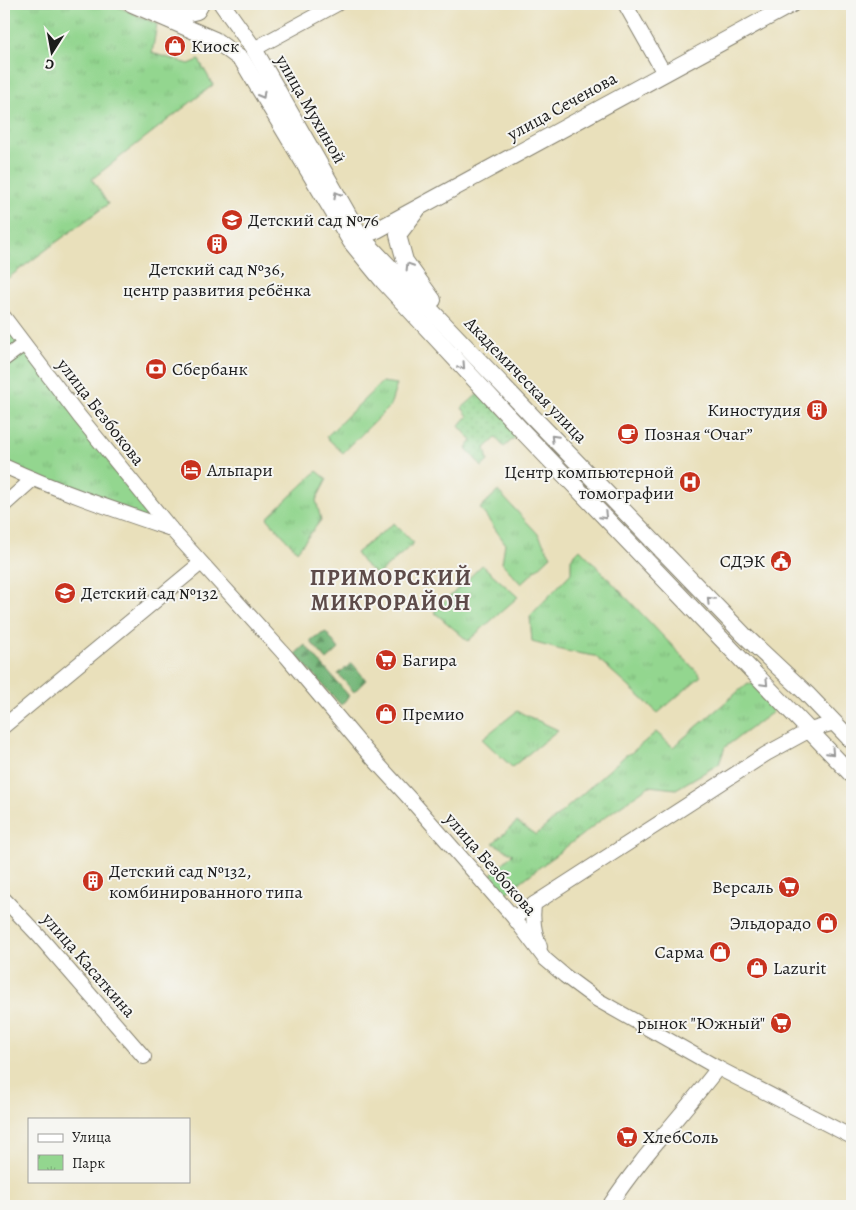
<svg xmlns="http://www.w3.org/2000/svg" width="856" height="1210" viewBox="0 0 856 1210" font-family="Alegreya,serif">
<defs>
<pattern id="grass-dots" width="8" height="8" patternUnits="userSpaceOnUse" patternTransform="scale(1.25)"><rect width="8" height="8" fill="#93d68f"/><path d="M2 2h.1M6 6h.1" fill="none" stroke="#7eb77b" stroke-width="1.8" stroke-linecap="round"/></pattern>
<pattern id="forest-firs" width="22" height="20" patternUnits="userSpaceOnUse" patternTransform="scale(1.25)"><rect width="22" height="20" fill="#76b77a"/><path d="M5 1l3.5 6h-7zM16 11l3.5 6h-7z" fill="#609463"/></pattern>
<pattern id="park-tufts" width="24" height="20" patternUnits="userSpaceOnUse" patternTransform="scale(1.25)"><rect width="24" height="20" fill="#93d68f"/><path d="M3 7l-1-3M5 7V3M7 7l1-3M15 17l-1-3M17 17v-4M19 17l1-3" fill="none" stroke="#7eb77b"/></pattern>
</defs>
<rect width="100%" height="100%" fill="#f6f6f2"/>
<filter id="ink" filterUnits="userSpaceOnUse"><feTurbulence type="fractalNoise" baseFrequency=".02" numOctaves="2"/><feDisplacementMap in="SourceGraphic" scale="10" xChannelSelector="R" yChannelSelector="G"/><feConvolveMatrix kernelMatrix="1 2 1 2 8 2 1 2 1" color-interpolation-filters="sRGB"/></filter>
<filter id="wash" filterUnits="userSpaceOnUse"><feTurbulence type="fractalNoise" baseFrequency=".0096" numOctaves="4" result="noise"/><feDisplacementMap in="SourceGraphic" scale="20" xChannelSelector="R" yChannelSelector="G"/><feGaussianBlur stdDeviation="1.12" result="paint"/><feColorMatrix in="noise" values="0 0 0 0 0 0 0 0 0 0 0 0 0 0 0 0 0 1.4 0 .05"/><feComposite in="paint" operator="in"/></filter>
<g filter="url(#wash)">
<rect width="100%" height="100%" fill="#e9e0bb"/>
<!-- grass -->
<path fill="url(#grass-dots)" stroke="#587956" d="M479,393L520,433L504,447L496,438L485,448L488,461L482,467L466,448L472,441L459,426L468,416L462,408Z"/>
<!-- forest -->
<g fill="url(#forest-firs)" stroke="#496a4b">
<path d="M326,632L339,649L327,660L310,641L315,637Z"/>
<path d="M305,645L349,696L341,705L295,654Z"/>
<path d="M352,663L366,680L354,692L338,674Z"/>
</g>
<!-- park -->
<g fill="url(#park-tufts)" stroke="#587956">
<path d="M4,4H112L157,24L152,53L189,64L199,60L213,85L92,179L108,204L4,281Z"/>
<path d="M4,317L171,529L4,466Z"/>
<path d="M382,382L397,384L390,406L343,453L326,437Z"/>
<path d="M317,471L327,479L316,500L321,520L297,551L267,518Z"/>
<path d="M498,491L538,534L551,556L521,584L502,563L505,543L480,508Z"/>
<path d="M394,523L414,543L377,575L363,563L356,553Z"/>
<path d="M580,549L701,676L658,713L595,656L565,651L532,642L530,616L571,573V558Z"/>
<path d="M482,565L518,597L468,641L434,612Z"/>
<path d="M748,683L763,687L773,712L725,747L719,764L676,789L649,786L613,811L506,893L491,874L513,854L493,843L517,822L536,835L626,755L631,753L656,732L673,747Z"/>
<path d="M517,711L558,730L512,767L482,739Z"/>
</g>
</g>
<g filter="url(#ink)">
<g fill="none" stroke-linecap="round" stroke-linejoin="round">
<!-- minor casing -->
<g stroke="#827e6c" stroke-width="16">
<g id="minor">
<path d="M625,4L664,73"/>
<path d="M254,49L337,4"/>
<path d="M4,317L79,416L171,529L287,657L368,753L411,800L514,918L545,959L565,976L596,999L718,1068L852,1137"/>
<path d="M4,359L24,344"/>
<path d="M4,466C58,491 115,510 171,529"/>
<path d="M4,505L33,479"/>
<path d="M4,726L201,563"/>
<path d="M4,899L39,936L144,1057"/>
<path d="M534,904C532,920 534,931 540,947"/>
<path d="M514,918L534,904L766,754L810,730L834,723"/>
<path d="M609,1206C641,1157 682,1115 718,1068"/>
</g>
</g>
<!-- major casing -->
<g stroke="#827e6c" stroke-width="18">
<g id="major">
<path d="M132,4L215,40L242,60L351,242L383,281L525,434L852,775"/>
<path d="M222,4L254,49L361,237L534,418L744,635L807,694L852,741"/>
<path d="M162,13L177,16L197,11L201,4"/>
<path d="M417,210L398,235L405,261L433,300"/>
<path d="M354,240L377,230L792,4"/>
</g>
</g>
<!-- minor -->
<use href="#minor" stroke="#fff" stroke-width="14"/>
<!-- major -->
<use href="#major" stroke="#fff" stroke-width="16"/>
</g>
<!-- one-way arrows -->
<defs><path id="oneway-chevron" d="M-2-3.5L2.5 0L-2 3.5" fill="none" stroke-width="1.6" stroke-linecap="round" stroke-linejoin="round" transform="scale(1.25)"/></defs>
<g stroke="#999">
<use href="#oneway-chevron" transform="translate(262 95) rotate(60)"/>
<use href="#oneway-chevron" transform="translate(337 195) rotate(-120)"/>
<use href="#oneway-chevron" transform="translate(409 266) rotate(-122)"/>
<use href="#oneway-chevron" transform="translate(462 366) rotate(47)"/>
<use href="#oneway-chevron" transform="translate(554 438) rotate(-135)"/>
<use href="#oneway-chevron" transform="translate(604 516) rotate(46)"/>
<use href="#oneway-chevron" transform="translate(710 600) rotate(-134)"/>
<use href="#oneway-chevron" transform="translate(765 683) rotate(46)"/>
<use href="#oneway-chevron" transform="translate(831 752) rotate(47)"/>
</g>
</g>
<!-- icons -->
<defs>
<g id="shop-disc" transform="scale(1.125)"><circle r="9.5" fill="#c8321e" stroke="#f6f6f2"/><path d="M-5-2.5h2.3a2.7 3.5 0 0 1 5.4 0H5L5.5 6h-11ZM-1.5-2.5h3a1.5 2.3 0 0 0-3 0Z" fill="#fff"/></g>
<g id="school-disc" transform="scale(1.125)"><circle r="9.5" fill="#c8321e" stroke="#f6f6f2"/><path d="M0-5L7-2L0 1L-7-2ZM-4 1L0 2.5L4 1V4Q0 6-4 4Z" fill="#fff"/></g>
<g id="building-disc" transform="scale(1.125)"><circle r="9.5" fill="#c8321e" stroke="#f6f6f2"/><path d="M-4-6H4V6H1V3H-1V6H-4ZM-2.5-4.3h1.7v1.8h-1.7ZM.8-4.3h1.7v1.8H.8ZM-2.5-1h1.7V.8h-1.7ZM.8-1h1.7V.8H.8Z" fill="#fff"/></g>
<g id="bank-disc" transform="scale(1.125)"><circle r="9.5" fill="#c8321e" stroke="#f6f6f2"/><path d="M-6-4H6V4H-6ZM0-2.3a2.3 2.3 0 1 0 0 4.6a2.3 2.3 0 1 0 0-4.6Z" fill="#fff"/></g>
<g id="cafe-disc" transform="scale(1.125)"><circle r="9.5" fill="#c8321e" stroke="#f6f6f2"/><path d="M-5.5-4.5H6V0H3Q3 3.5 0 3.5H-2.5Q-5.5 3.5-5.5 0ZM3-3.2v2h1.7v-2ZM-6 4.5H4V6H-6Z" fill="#fff"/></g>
<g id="hotel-disc" transform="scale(1.125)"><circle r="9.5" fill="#c8321e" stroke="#f6f6f2"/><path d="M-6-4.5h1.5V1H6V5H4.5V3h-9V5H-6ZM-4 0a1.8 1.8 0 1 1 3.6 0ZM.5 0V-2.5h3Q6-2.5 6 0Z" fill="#fff"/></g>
<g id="hospital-disc" transform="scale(1.125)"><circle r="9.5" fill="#c8321e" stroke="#f6f6f2"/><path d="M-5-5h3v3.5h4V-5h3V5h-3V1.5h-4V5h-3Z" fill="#fff"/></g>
<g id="civic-disc" transform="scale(1.125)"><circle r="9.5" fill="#c8321e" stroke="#f6f6f2"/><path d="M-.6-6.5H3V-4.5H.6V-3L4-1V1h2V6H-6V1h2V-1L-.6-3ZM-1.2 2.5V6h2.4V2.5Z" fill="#fff"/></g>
<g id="supermarket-disc" transform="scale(1.125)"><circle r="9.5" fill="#c8321e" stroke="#f6f6f2"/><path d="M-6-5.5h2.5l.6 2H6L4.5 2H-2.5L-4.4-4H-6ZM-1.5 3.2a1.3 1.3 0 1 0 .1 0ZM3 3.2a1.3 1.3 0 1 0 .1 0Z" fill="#fff"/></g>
</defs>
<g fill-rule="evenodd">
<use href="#shop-disc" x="175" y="46"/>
<use href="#school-disc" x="232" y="220"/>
<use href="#building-disc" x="217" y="244"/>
<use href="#bank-disc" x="156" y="369"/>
<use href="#building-disc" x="817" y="410"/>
<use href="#cafe-disc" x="628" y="434"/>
<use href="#hotel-disc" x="191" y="470"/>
<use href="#hospital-disc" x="690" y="482"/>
<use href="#civic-disc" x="781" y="561"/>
<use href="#school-disc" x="65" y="593"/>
<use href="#supermarket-disc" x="386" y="660"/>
<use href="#shop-disc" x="386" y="714"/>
<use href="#building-disc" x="93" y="881"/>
<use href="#supermarket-disc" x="789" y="887"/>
<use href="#shop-disc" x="827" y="923"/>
<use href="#shop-disc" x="720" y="952"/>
<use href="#shop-disc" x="757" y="968"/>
<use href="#supermarket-disc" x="781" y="1023"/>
<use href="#supermarket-disc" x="627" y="1137"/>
</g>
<g text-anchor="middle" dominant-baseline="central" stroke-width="4" stroke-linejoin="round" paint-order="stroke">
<!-- poi labels -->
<g font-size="18" fill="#1c1c1c" stroke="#f6f6f2" text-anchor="start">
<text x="191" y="46">Киоск</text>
<text x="248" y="220">Детский сад №76</text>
<text x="217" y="269" text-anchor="middle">Детский сад №36,<tspan x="217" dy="21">центр развития ребёнка</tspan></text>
<text x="172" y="369">Сбербанк</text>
<text x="801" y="410" text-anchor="end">Киностудия</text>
<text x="644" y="434">Позная “Очаг”</text>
<text x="207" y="470">Альпари</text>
<text x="674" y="472" text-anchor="end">Центр компьютерной<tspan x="674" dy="21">томографии</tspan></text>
<text x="765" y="561" text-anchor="end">СДЭК</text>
<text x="81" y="593">Детский сад №132</text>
<text x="402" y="660">Багира</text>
<text x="402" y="714">Премио</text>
<text x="109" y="871">Детский сад №132,<tspan x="109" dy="21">комбинированного типа</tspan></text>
<text x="773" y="887" text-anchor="end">Версаль</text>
<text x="811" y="923" text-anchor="end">Эльдорадо</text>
<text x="704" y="952" text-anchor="end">Сарма</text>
<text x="773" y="968">Lazurit</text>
<text x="765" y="1023" text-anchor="end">рынок "Южный"</text>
<text x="643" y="1137">ХлебСоль</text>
</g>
<!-- street labels -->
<g font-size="18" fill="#1c1c1c" stroke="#f6f6f2">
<text transform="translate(562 106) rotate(-29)">улица Сеченова</text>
<text transform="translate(311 109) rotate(60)">улица Мухиной</text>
<text transform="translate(526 380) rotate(46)">Академическая улица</text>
<text transform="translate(101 412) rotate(52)">улица Безбокова</text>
<text transform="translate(491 864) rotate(49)">улица Безбокова</text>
<text transform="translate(89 965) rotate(49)">улица Касаткина</text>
</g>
<!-- district labels -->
<g font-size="22" font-weight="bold" letter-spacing="1" fill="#5d4b49" stroke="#f6f6f2">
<text x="391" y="578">ПРИМОРСКИЙ<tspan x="391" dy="25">МИКРОРАЙОН</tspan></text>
</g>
</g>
<!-- margin -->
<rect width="856" height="1210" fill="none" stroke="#f6f6f2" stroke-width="20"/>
<!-- legend -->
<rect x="28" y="1118" width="162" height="65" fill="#f6f6f2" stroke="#9f9f9c"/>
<rect x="38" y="1134" width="25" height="8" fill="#ffffff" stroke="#9f9f9c"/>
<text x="72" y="1142" font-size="15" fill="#1c1c1c">Улица</text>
<rect x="38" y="1155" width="25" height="15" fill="url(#park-tufts)" stroke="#9f9f9c"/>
<text x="72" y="1168" font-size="15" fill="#1c1c1c">Парк</text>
<!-- north arrow -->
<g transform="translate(52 52) rotate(191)" stroke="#f6f6f2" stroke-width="4" paint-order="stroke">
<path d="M0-4L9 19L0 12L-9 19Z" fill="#1c1c1c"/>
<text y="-8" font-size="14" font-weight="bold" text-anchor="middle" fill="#1c1c1c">С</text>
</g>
</svg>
